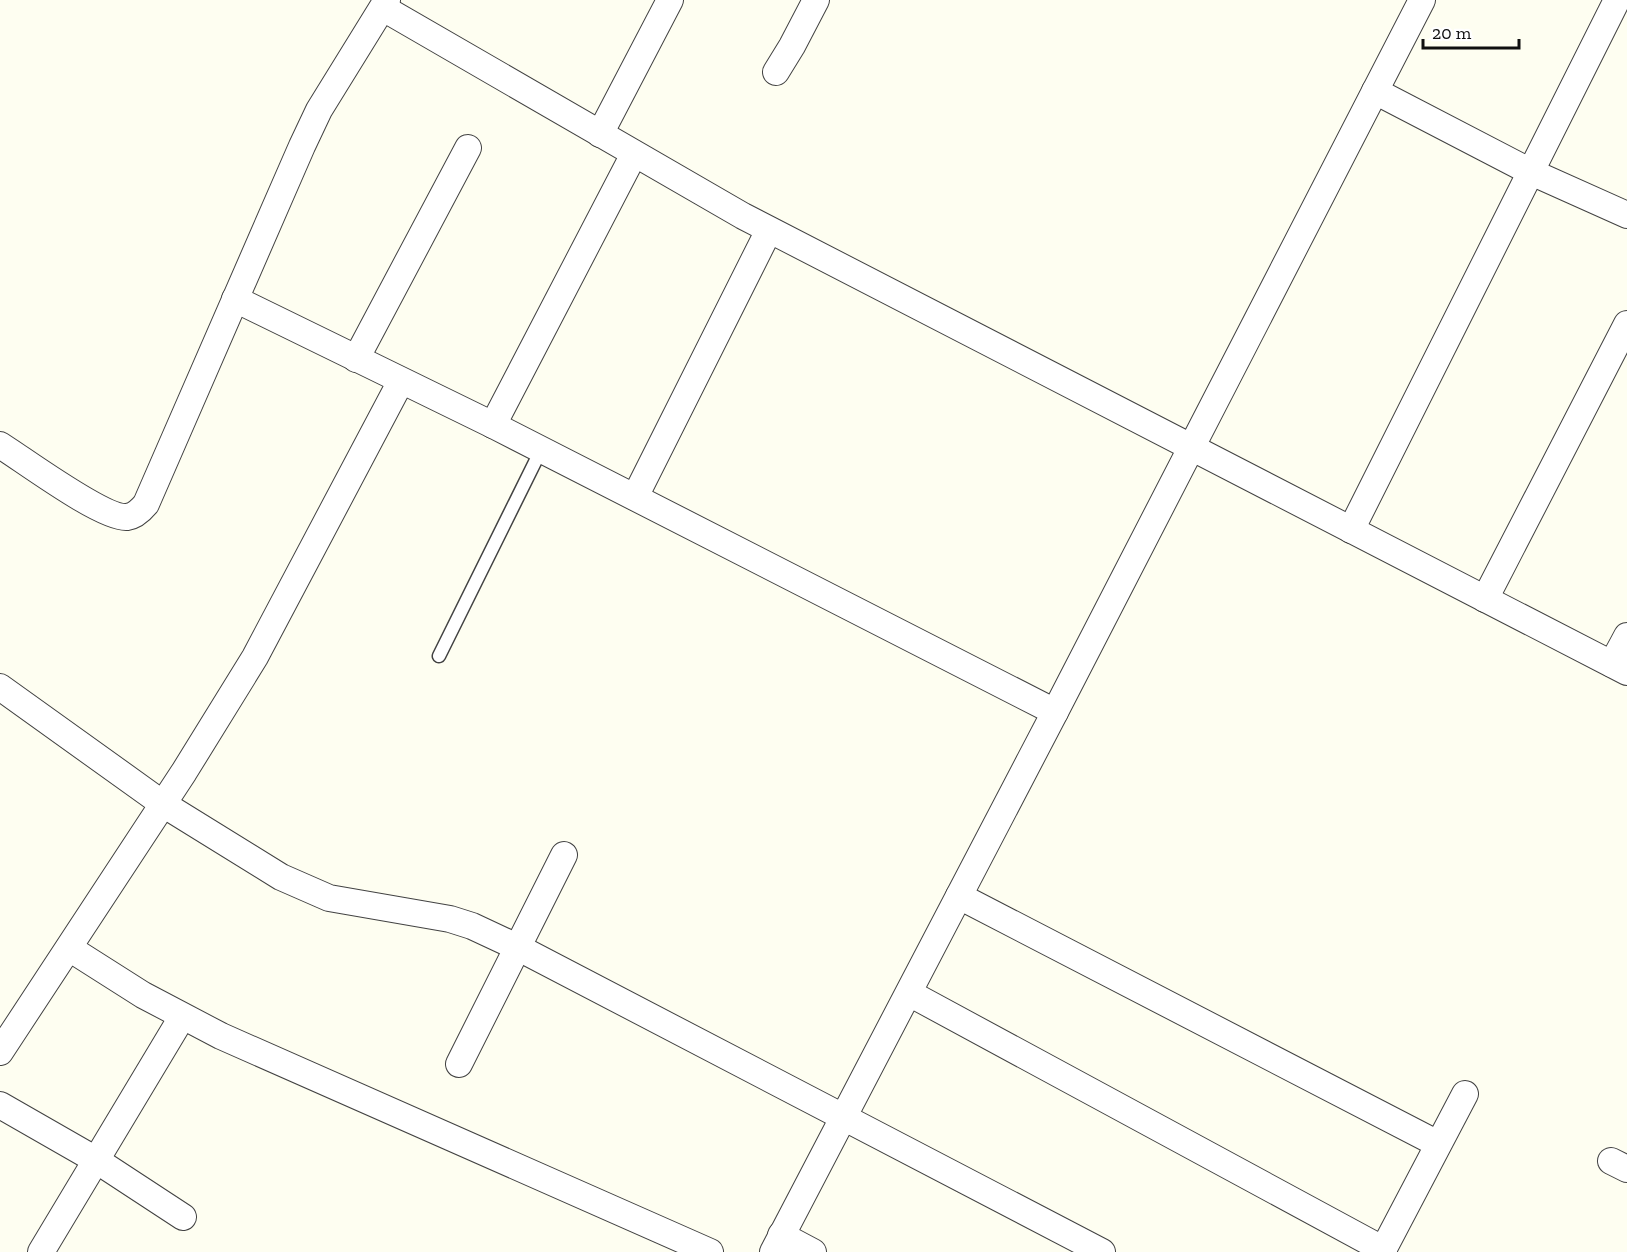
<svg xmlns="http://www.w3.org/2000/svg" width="1627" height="1252" viewBox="0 0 1627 1252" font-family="'Zilla Slab',serif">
<rect width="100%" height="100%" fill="#fefef1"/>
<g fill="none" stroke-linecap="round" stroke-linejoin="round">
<!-- lane casing -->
<g stroke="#424242" stroke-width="15">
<path id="lane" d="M439,656L541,450"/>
</g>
<!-- street casing -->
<g stroke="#424242" stroke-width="28">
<g id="street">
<path d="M383,8L743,216L1627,672"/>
<path d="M776,72L792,46L816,0"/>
<path d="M1375,91L1531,172L1627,215"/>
<path d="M600,134L670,0"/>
<path d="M235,299L493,425L1055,712"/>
<path d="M356,359L468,148"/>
<path d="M493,425L634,154"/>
<path d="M0,445C24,460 103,519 127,517C135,516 141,510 146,504L302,146L319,110L387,0"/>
<path d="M635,497L769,230"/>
<path d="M1351,530L1617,0"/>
<path d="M1485,599L1627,324"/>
<path d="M1612,664L1627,636"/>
<path d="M0,687L163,804L281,877L329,898L450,919L472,926L517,947L1102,1252"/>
<path d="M959,896L1438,1144"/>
<path d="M69,948L143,995L221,1036L710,1252"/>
<path d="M909,993L1384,1250"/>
<path d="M0,1052L184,772L255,657L401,381"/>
<path d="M459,1064L564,855"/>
<path d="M0,1105L96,1160L183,1217"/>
<path d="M1611,1161L1627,1169"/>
<path d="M781,1235L813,1252"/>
<path d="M41,1252L182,1017"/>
<path d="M773,1252L1055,712L1422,0"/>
<path d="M1382,1252L1465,1094"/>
</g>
</g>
<!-- lane -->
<use href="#lane" stroke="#fff" stroke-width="12"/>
<!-- street -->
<use href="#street" stroke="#fff" stroke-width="26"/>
</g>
<!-- scale -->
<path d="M1423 39v9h96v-9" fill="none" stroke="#0f0f0f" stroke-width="3"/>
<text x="1432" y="39" font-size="18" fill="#0f0f0f" stroke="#ffffff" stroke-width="4.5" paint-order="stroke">20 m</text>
</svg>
